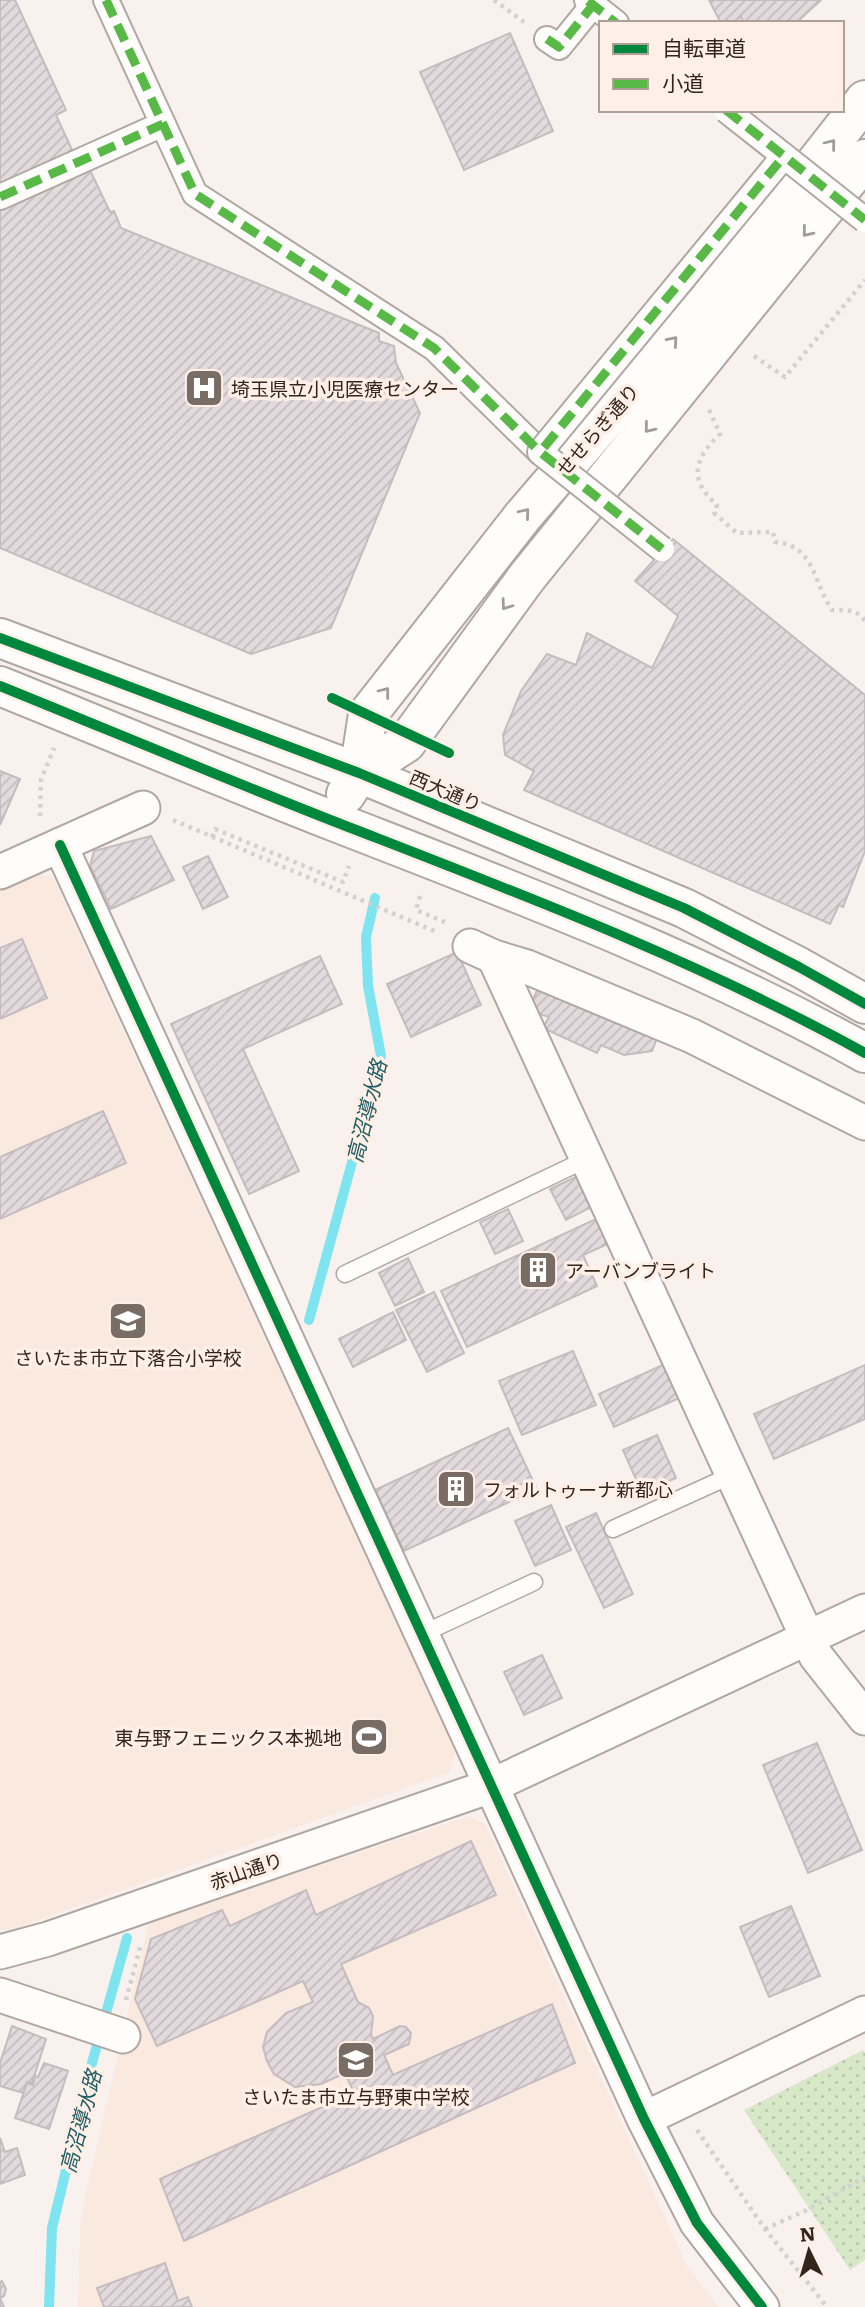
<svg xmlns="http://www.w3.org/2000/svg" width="865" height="2307" viewBox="0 0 865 2307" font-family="Literata,'Noto Sans JP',serif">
<defs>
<pattern id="park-dots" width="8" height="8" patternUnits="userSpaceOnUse" patternTransform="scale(1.75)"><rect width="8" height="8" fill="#d7e8c8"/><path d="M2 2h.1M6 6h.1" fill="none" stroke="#b9c7ab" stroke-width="1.8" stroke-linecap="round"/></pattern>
<pattern id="building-hatch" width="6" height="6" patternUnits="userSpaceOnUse" patternTransform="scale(1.75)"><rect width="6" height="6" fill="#e3dadd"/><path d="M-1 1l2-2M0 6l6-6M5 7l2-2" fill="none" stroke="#c3bbbd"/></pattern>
</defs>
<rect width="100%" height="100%" fill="#f9f1ed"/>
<!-- built -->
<g fill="#fae9de">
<path d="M39,873L53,878L455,1751L450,1772L17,1928L0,1930V891Z"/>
<path d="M470,1816L485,1824L687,2266L718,2307H78L80,2229L84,2202L149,1922Z"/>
</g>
<!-- park -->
<path fill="url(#park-dots)" d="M863,2050L865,2053V2260L850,2270L744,2110Z"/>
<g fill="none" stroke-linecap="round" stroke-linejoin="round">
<!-- stream -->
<g stroke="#7de4f0" stroke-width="10">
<path d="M309,1320L381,1056L368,986L366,937L375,898"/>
<path d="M49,2307L52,2228L92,2063L127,1938"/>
</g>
</g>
<!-- building -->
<g fill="url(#building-hatch)" stroke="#c4bcbf" stroke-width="2">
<path d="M0,0H15L66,110L56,115L73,152L0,185Z"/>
<path d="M709,0H821L796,23H744L741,17L731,23H721Z"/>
<path d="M510,33L553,131L464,170L420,72Z"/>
<path d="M89,168L110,212L114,211L121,228L379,333V341L394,346L396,363L420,413L331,628L251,654L0,548V210Z"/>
<path d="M673,539L865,695V851L843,907L839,905L830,924L524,790L534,771L505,755L503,735L521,691L547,654L576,665L587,633L652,668L678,616L635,581Z"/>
<path d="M0,771L20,779L0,825Z"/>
<path d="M151,836L174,880L111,909L90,866L94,851Z"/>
<path d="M208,856L228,897L203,909L183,867Z"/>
<path d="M22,939L47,998L0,1019V948Z"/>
<path d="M457,952L481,1005L411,1037L387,984Z"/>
<path d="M320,956L342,1004L243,1049L299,1171L249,1194L171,1024Z"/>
<path d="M541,982L657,1038L652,1051L624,1055L601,1045L597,1053L543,1028L549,1017L528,1010Z"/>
<path d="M103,1111L126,1163L0,1219V1157Z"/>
<path d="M582,1174L597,1204L566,1220L550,1189Z"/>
<path d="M508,1209L523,1241L495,1254L480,1222Z"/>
<path d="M598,1218L610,1243L583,1255L597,1286L467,1347L441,1291Z"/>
<path d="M408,1258L424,1292L395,1306L379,1273Z"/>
<path d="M434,1292L464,1353L427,1372L396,1310Z"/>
<path d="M393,1312L406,1340L353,1367L339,1339Z"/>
<path d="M573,1351L596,1405L522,1435L499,1381Z"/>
<path d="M669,1362L684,1396L614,1427L599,1394Z"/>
<path d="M865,1365V1419L774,1459L754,1414Z"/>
<path d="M508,1428L537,1489L404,1551L375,1490Z"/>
<path d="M657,1435L676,1478L642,1493L623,1450Z"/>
<path d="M551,1505L571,1550L535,1566L515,1521Z"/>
<path d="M596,1513L633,1594L604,1608L566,1527Z"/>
<path d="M542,1655L562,1698L524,1715L504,1672Z"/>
<path d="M817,1743L862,1850L808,1873L763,1765Z"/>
<path d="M471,1841L496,1895L341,1964L358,2002L369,2008L373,2016L371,2035L373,2039L400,2026L406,2027L411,2033L409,2044L384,2055L393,2075L552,2004L575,2063L184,2241L160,2179L354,2093L345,2073L321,2084L295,2087L274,2074L267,2061L263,2047L267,2032L286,2013L313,2002L303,1981L157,2046L135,1999L151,1939L222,1910L230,1926L306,1890L316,1915Z"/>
<path d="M791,1906L820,1976L769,1997L740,1927Z"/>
<path d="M12,2026L46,2039L32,2083L27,2082L23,2093L0,2086V2063Z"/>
<path d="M44,2063L68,2071L49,2129L15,2118L27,2083L33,2085L35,2076L38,2077Z"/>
<path d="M0,2138L5,2152L17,2148L25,2175L0,2184Z"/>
<path d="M165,2263L178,2301L188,2297L192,2307H104L97,2288Z"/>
<path d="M2,2281L6,2289L4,2296L0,2298L4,2307H0V2282Z"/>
</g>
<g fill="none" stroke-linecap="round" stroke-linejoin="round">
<!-- service casing -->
<g stroke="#b1a7a2" stroke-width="19">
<g id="service">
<path d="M345,1274L587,1159"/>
<path d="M613,1529L732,1475"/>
<path d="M422,1634L534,1582"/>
</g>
</g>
<!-- pedestrian casing -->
<g stroke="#b1a7a2" stroke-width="28">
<g id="pedestrian">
<path d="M106,0L195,194L434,348L540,452"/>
<path d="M587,0L616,23"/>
<path d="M547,39L559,47L593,5"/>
<path d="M0,197L163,124"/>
</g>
</g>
<!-- minor casing -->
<g stroke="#b1a7a2" stroke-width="37">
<g id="minor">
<path d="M60,845L644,2119L697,2223L762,2307"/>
<path d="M0,872L143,808"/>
<path d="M470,946L494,957L527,967L692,1036L865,1123"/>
<path d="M494,957L816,1656L865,1718"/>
<path d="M0,1952L48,1939L491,1786L865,1611"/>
<path d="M0,1995L123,2036"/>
<path d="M644,2119L865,2013"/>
</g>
</g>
<!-- tertiary casing -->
<g stroke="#b1a7a2" stroke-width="42">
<g id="tertiary">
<path d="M0,638L359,773L684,908L799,967L865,1004"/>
<path d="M0,686C111,731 221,777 333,821C513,891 695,959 865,1053"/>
<path d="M359,773L406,743L527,577L865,159"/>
<path d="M346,794L359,773L368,714L523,516L709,299L865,100"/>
</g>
</g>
<!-- path -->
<g stroke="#d3d0ce" stroke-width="4.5" stroke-dasharray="3.5 5" stroke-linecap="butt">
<path d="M494,0L524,22"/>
<path d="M754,356L785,377L865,280"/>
<path d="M709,410L720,434C694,459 688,479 717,505L714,513L737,533L773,532L775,542C815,545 813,583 832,610C845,610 858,609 865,621"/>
<path d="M40,816L41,780L54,748"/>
<path d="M173,820L439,933"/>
<path d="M212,837L215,829L343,882L349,866"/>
<path d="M420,896L416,910L447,923"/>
<path d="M126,2000L141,1944"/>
<path d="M697,2130L765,2229L827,2307"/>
<path d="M765,2229L809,2209L865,2177"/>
</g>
<!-- service -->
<use href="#service" stroke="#fefdfc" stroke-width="16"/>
<!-- pedestrian -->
<use href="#pedestrian" stroke="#fefdfc" stroke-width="24"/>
<!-- minor -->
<use href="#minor" stroke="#fefdfc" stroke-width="33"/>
<!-- tertiary -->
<use href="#tertiary" stroke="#fefdfc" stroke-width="38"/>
<!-- pedestrian-bridge casing -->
<g stroke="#b1a7a2" stroke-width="28" stroke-linecap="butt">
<g id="pedestrian-bridge">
<path d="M726,110L865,220"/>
<path d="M662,549L540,452L784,156"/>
</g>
</g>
<!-- pedestrian-bridge -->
<use href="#pedestrian-bridge" stroke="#fefdfc" stroke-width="24"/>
<!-- quiet -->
<g stroke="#58b947" stroke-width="9" stroke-dasharray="18 9" stroke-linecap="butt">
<path d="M106,0L195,194L434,348L540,452"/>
<path d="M588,1L616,23"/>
<path d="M547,39L559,47L593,5"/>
<path d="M726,110L865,220"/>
<path d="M0,197L163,124"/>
<path d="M662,549L540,452L784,156"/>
</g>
<!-- cycleway casing -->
<g stroke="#fff0e7" stroke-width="15">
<g id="cycleway">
<path d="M0,638L359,773L684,908L799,967L865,1004"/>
<path d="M0,686C111,731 221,777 333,821C513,891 695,959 865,1053"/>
<path d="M332,698L449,753"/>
<path d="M60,845L644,2119L697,2223L762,2307"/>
</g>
</g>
<!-- cycleway -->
<use href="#cycleway" stroke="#00873e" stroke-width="10"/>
</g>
<!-- one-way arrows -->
<defs><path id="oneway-chevron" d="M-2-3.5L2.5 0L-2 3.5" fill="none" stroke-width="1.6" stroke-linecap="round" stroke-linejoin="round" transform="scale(1.75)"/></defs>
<g stroke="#a29c97">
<use href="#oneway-chevron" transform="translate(831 144) rotate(-52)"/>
<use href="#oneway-chevron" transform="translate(807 232) rotate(129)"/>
<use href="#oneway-chevron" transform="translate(673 341) rotate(-49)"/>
<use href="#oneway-chevron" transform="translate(649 428) rotate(129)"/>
<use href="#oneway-chevron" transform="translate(525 513) rotate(-50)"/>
<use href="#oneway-chevron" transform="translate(506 605) rotate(126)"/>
<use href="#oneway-chevron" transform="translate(385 692) rotate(-52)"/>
</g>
<!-- icons -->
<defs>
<g id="hospital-square" transform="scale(2.0125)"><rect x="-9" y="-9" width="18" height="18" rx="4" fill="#786c65" stroke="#fff0e7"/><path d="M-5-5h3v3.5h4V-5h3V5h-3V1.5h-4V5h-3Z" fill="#fff"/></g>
<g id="building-square" transform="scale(2.0125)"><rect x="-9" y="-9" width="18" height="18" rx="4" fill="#786c65" stroke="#fff0e7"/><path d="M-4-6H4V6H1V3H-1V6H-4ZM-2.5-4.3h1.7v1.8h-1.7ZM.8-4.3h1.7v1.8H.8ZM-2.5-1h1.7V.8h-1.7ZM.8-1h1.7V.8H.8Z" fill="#fff"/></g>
<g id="school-square" transform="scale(2.0125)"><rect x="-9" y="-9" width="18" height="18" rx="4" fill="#786c65" stroke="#fff0e7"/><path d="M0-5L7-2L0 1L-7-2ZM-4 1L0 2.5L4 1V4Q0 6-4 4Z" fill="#fff"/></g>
<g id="stadium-square" transform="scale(2.0125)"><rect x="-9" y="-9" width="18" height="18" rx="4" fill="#786c65" stroke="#fff0e7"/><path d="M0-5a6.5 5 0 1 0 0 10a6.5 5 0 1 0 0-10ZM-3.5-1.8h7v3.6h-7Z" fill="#fff"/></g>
</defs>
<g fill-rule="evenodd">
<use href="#hospital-square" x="204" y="388"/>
<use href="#building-square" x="538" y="1270"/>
<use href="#school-square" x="128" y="1321"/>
<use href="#building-square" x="456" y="1489"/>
<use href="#stadium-square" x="369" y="1737"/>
<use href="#school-square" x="356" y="2060"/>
</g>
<g text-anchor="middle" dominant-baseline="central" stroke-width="7" stroke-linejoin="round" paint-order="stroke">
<!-- poi labels -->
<g font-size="19" fill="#32251c" stroke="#fff0e7" text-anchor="start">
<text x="231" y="388">埼玉県立小児医療センター</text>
<text x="565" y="1270">アーバンブライト</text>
<text x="128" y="1357" text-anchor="middle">さいたま市立下落合小学校</text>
<text x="483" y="1489">フォルトゥーナ新都心</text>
<text x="342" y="1737" text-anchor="end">東与野フェニックス本拠地</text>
<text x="356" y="2096" text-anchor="middle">さいたま市立与野東中学校</text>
</g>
<!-- street labels -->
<g font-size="19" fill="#32251c" stroke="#fff0e7">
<text transform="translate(597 429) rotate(-49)">せせらぎ通り</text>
<text transform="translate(446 790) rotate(23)">西大通り</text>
<text transform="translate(246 1870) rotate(-19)">赤山通り</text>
</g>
<!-- water labels -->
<g font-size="21" font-style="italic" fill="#215d65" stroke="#fff0e7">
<text transform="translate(365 1111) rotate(-76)">高沼導水路</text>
<text transform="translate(79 2121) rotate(-75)">高沼導水路</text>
</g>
</g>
<!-- legend -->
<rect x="599" y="21" width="245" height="91" fill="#fff0e7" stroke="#ad9f96" stroke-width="2"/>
<rect x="613" y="44" width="35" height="10" fill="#00873e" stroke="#ad9f96" stroke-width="2"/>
<text x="662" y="56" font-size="21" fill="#32251c">自転車道</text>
<rect x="613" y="79" width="35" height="10" fill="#58b947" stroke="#ad9f96" stroke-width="2"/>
<text x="662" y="91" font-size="21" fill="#32251c">小道</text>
<!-- north arrow -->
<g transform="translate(809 2251) rotate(355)" stroke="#fff0e7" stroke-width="5" paint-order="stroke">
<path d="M0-5L12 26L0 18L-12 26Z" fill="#32251c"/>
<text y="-10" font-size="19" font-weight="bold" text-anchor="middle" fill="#32251c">N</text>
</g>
</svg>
